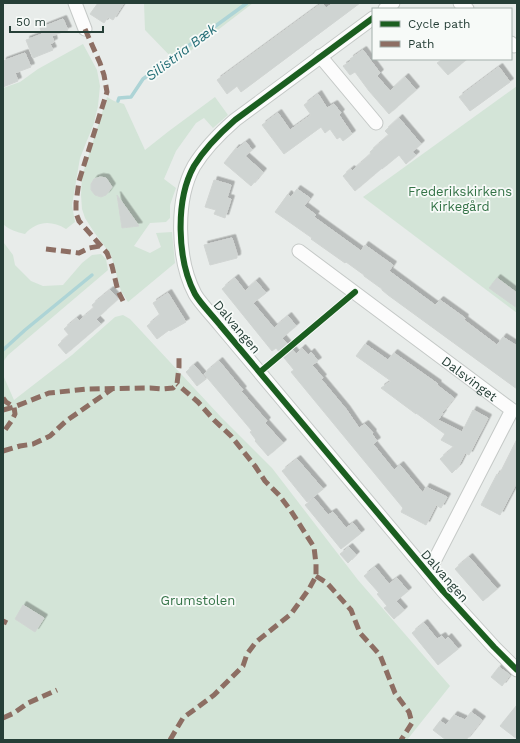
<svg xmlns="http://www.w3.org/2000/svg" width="520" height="743" viewBox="0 0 520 743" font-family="'Work Sans',sans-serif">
<defs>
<filter id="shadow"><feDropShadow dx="3.5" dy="-3.5" stdDeviation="0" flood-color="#0004"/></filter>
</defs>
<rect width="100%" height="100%" fill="#e8ecea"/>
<!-- green -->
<g fill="#d3e4d7">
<path d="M144,3H253L176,62L145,30Z"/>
<path d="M83,44L97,70L100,86L98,106L94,123L80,158L72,205L75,222L66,229C51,220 37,221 25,234C17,232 9,230 3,224V88L20,82L38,69Z"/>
<path d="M517,86V313L363,197Z"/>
<path d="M107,97L114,101L124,104L145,150L169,131L215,97L228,115L213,128L204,118L196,123L176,151L164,179L176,188L170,205V218L166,222L150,223L134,246L150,253L161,247L156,233L172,232L175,263L128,302L121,291L111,255L94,232L85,218L82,209L81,195L82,176Z"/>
<path d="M3,243H4L13,255L15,265L31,281L43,286L63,285L82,263L92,255L101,254L106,259L108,270L8,355L3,362Z"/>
<path d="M123,315L130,319L221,417L272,468L358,580L450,686L407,740H3V375L14,400L72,355L115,317Z"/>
</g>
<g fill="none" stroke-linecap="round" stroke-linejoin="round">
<!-- stream -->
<g stroke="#add4d6" stroke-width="3.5">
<path d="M118,101L119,98L131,97L143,79L247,3"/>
<path d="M3,350L25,330L92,275"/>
</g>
</g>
<!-- building -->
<g fill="#cfd4d2" stroke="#d1d5d3" filter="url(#shadow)">
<path d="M98,3H124L113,20L108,17L104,23L90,14Z"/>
<path d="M322,3L326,8L333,3H360L241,92L237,86L227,94L217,80Z"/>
<path d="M63,19L68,30L52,36L54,42L50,44L53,50L33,58L26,40L42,34L40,28Z"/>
<path d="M363,50L380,73L377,76L390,91L405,77L416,90L389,114L369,91L355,72L350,75L343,66L351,61L350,59Z"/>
<path d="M25,53L31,67L15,73L18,81L3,87V61Z"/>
<path d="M443,59H467L448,75L437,63Z"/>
<path d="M499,67L510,82L470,111L459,97Z"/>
<path d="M318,94L327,108L334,104L341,113L339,115L352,134L343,141L340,137L337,139L330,129L325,133L321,127L284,154L262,125L278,113L290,130L311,115L304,105Z"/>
<path d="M399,118L421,144L412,152L416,155L406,164L399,155L382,169V168L355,191L343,176L351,169L352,171L371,154L370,152L389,135L385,131Z"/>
<path d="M246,142L252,150L245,156L263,172L251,186L224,163L236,148L237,149Z"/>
<path d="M100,177L106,178L112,187L106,195L101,197L95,195L91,190V184L94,179Z"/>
<path d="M214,180L231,185L227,198L231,199L225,218L214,214L216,210L205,207Z"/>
<path d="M297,189L310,198L304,206L316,215L314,217L361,251L365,245L383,258L393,265L389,271L435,305L440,300L465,318L464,320L497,345L503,337L517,346V389L388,295L382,290V289L364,276V275L346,262L345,263L311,239L312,238L275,212L288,194L291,197Z"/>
<path d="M117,195L139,226L122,228Z"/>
<path d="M232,238L237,254V258L210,265L204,245Z"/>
<path d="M235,278L245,291L256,281L266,293L253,303L274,328L288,316L296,326L282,338L296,354L302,348L308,355L311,352L318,361L312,365L323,378L321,379L346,409L359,428L365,424L373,433L372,434L377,441L373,444L394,470L400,465L423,493L426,487L447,497L441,508L436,505L426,525L401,512L403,508L291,372L294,370L276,348L272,351L222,289Z"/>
<path d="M497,278L517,293V308L489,288Z"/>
<path d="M110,290L118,299L96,319L101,324L66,354L58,345L69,335L64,329L77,318L79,321L94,308L92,305Z"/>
<path d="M168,293L186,322L170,331L169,330L157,339L147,326L160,315L153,303Z"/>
<path d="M365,344L388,360L394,353L438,384L437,385L454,398L442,413H443L438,420L462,432L473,410L488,418L469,455L465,453L458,467L452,473L440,459L454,447L441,440L445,434L416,413V414L381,388L391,381L356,356Z"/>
<path d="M219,361L243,390L241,391L267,421L265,423L283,443L268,456L255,441L256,440L250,432L252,431L204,374Z"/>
<path d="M194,365L206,379L197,386L186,372Z"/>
<path d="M517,439V482L500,515L481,505L497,474L499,475Z"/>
<path d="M297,459L323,489L307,502L282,471Z"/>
<path d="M314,498L328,515L333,512L346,528L353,523L361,533L341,549L305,505Z"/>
<path d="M349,547L356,555L348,563L340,554Z"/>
<path d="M469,557L497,589L483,601L455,569Z"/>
<path d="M375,567L389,584L397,578L408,591L396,601L404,610L394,619L384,608L387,606L377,594L379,593L364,576Z"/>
<path d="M23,605L44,618L35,632L15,619Z"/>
<path d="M424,623L437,639L442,636L445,640L448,637L458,649L438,665L412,633Z"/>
<path d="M499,667L510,675L502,686L491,677Z"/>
<path d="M517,705V739L500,726Z"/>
<path d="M471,712L482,720L466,740H446L433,730L440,721L446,725L454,715L465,720Z"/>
</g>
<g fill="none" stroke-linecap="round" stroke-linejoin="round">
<!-- street casing -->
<g stroke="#c5c9c7" stroke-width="15">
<g id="street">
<path d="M75,3L85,29"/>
<path d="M460,3L467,9"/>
<path d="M385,9L393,3"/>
<path d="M373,18L235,120C219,134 205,148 194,166C175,200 177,260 195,294C200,303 213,316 220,325L443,591L494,647L517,670"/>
<path d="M511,43L514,46"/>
<path d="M320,56L376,123"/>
<path id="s1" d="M299,251L512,410L428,573"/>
</g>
</g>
<!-- street -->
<use href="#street" stroke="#fcfcfc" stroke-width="13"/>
<!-- quiet -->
<g stroke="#8d6e63" stroke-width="5" stroke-dasharray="10 5" stroke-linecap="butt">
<path d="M85,29L100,63L104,75L107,92L79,181L76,203V213L79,221L107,253L112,266L118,291L123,301"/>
<path d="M46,249L79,253L89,248L100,246"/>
<path d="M3,398L6,402L14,407L15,414L12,420L3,433"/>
<path d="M3,410L14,407L49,393L88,389L150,388L162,389L173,388L177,384L179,367V356"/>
<path d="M3,451L20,446L33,444L50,436L66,421L112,389"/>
<path d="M316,576L327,583L351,610L360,633L380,655L395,693L409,712L412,723L401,740"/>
<path d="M3,621L7,623"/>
<path d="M3,718L14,713L28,703L57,690"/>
<path d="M170,740L183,718L214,695L243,666L247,654L256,642L291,614L309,589L316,576V564L314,547L291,511L279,495L265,481L255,466L231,436L214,420L198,402L177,384"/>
</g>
<!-- cycleway casing -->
<g stroke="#f7faf8" stroke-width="8">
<g id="cycleway">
<path d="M373,18L235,120C219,134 205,148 194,166C175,200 177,260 195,294C200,303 213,316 220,325L443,591L494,647L517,670"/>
<path d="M260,372L355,292"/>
</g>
</g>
<!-- cycleway -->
<use href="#cycleway" stroke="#1b5e20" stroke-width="6"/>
</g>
<g text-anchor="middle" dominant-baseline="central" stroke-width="3.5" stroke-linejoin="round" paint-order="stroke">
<!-- park labels -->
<g font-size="13" fill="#347347" stroke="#f7faf8">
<text x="460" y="191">Frederikskirkens<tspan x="460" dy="15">Kirkegård</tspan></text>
<text x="198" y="600">Grumstolen</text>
</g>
<!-- street labels -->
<g font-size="13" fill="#263f37" stroke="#f7faf8">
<text transform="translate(237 327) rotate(50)">Dalvangen</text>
<text stroke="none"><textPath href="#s1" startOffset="213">Dalsvinget</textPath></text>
<text transform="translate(445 576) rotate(49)">Dalvangen</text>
</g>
<!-- water labels -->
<g font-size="14" font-style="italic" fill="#256f77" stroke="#f7faf8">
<text transform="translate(181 52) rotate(-37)">Silistria Bæk</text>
</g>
</g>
<!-- border -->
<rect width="520" height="743" fill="none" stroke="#263f37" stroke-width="8"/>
<!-- legend -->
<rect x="372" y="8" width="140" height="52" fill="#f7faf8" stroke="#a3afab"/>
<rect x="380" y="21" width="20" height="6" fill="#1b5e20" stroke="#a3afab"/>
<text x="408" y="28" font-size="12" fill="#263f37">Cycle path</text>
<rect x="380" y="41" width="20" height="6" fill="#8d6e63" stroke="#a3afab"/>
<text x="408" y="48" font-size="12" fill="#263f37">Path</text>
<!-- scale -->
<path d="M10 26v6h93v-6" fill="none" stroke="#263f37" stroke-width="2"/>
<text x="16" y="26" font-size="12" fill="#263f37" stroke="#f7faf8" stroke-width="3" paint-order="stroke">50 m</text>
</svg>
